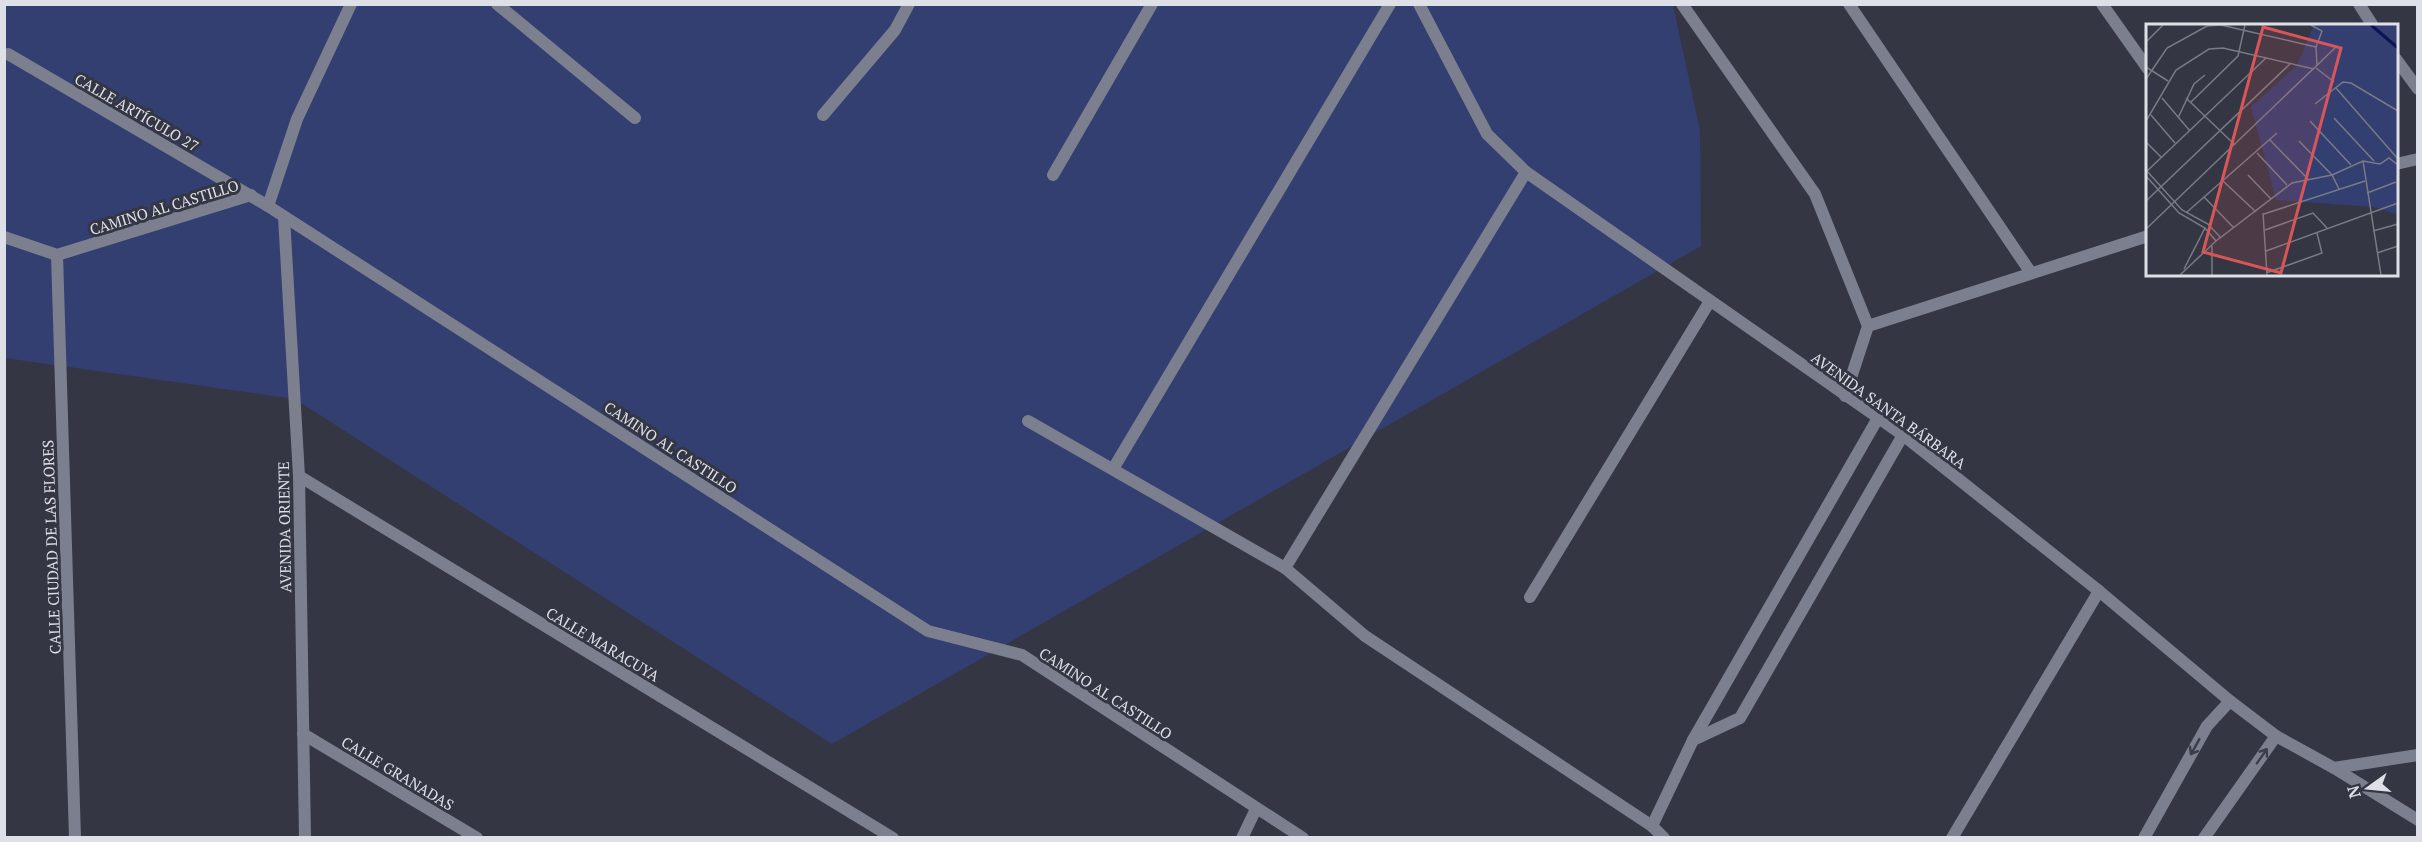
<svg xmlns="http://www.w3.org/2000/svg" width="2422" height="842" viewBox="0 0 2422 842" font-family="'PT Serif',serif">
<rect width="100%" height="100%" fill="#343743"/>
<!-- green -->
<path fill="#333e71" d="M5,5H1673L1700,131L1701,246L832,744L295,399L5,358Z"/>
<g fill="none" stroke-linecap="round" stroke-linejoin="round">
<!-- minor -->
<g stroke="#7c808e" stroke-width="12">
<path d="M497,4L635,118"/>
<path d="M1419,4L1487,134L1526,172L1903,435L2099,591L2230,701L2276,736L2334,768L2418,820"/>
<path d="M1682,4L1815,194L1868,326"/>
<path d="M1849,4L2031,273"/>
<path d="M2102,4L2148,69"/>
<path d="M2359,4L2373,26"/>
<path d="M8,54L268,206L928,631L1022,655L1303,838"/>
<path d="M2396,59L2418,89"/>
<path d="M823,115L895,30L909,4"/>
<path d="M2396,164L2418,159"/>
<path d="M1053,175L1152,4"/>
<path d="M268,206L297,119L351,4"/>
<path d="M284,217L299,476L305,838"/>
<path d="M4,237L57,255L251,195"/>
<path d="M57,255L75,838"/>
<path d="M1845,396L1868,326L2148,236"/>
<path d="M1028,421L1285,568L1365,636L1652,826L1664,838"/>
<path d="M1113,469L1390,4"/>
<path d="M299,476L893,838"/>
<path d="M1285,568L1526,172"/>
<path d="M1530,597L1710,301"/>
<path d="M303,734L477,838"/>
<path d="M1693,740L1740,718L1903,435"/>
<path d="M2334,768L2418,755"/>
<path d="M1652,826L1693,740L1878,418"/>
<path d="M1242,838L1256,809"/>
<path d="M1952,838L2099,591"/>
<path d="M2144,838L2207,726L2230,701"/>
<path d="M2204,838L2276,736"/>
</g>
</g>
<!-- one-way arrows -->
<defs><path id="oneway-shaft" d="M-6 0H5M1.5-3L5.5 0L1.5 3" fill="none" stroke-width="1.6" stroke-linecap="round" stroke-linejoin="round" transform="scale(1.5)"/></defs>
<g stroke="#3b3e4a">
<use href="#oneway-shaft" transform="translate(2195 747) rotate(119)"/>
<use href="#oneway-shaft" transform="translate(2262 756) rotate(-55)"/>
</g>
<g text-anchor="middle" dominant-baseline="central" stroke-width="6" stroke-linejoin="round" paint-order="stroke">
<!-- street labels -->
<g font-size="15" fill="#dde0e7" stroke="#343743">
<text transform="translate(137 112) rotate(30)">CALLE ARTÍCULO 27</text>
<text transform="translate(164 207) rotate(-17)">CAMINO AL CASTILLO</text>
<text transform="translate(1889 410) rotate(36)">AVENIDA SANTA BÁRBARA</text>
<text transform="translate(671 447) rotate(33)">CAMINO AL CASTILLO</text>
<text transform="translate(284 527) rotate(-91)">AVENIDA ORIENTE</text>
<text transform="translate(51 547) rotate(-92)">CALLE CIUDAD DE LAS FLORES</text>
<text transform="translate(603 644) rotate(31)">CALLE MARACUYA</text>
<text transform="translate(1106 693) rotate(33)">CAMINO AL CASTILLO</text>
<text transform="translate(398 773) rotate(31)">CALLE GRANADAS</text>
</g>
</g>
<!-- overview -->
<g transform="translate(2146 24)">
<rect width="252" height="252" fill="#343743"/>
<path d="M168,1H252V191L228,183L130,176L105,83L151,41Z" fill="#333e71"/>
<path fill="none" stroke="#101351" stroke-width="3" d="M225,1L252,24"/>
<path fill="none" stroke="#787b85" stroke-width="1.5" d="M165,1L176,7L170,23L171,42M0,18L17,1M0,43L22,57M170,44L188,58M0,55L21,24L61,2L75,1L170,23M190,64L252,135M16,74L44,107M40,74L89,121M45,78L92,32L99,1M169,80L197,58L205,59L252,87M5,91L29,119M32,94L48,60L59,51M188,94L228,137M0,97L30,46L63,25L77,24L168,45M164,97L205,141M124,116L162,155M153,117L186,151L193,165M0,118L15,133M111,129L141,161M217,137L235,251M0,146L36,186L62,200L75,214M0,148L120,34M102,151L125,175M0,152L33,189L59,204L70,217M77,157L110,188M221,169L250,158M58,173L88,204M0,177L144,40M41,188L131,109M117,189L121,251M118,190L219,157M0,205L190,23M119,206L167,189L181,204M227,207L252,200M66,222V251M120,227L252,179M231,229L252,222M38,245L59,204M120,249L176,229L171,209M34,251L70,217L146,159L186,151L217,137L234,140L243,134L252,141"/>
<path fill="#d85658" fill-opacity="0.15" stroke="#d85658" stroke-width="3" d="M117,3L195,24L135,249L57,228Z"/>
<rect width="252" height="252" fill="none" stroke="#dde0e7" stroke-width="3"/>
</g>
<!-- border -->
<rect width="2422" height="842" fill="none" stroke="#dde0e7" stroke-width="12"/>
<!-- north arrow -->
<g transform="translate(2368 788) rotate(255)" stroke="#343743" stroke-width="4.5" paint-order="stroke">
<path d="M0-4.5L10 22L0 15L-10 22Z" fill="#dde0e7"/>
<text y="-9" font-size="16" font-weight="bold" text-anchor="middle" fill="#dde0e7">N</text>
</g>
</svg>
